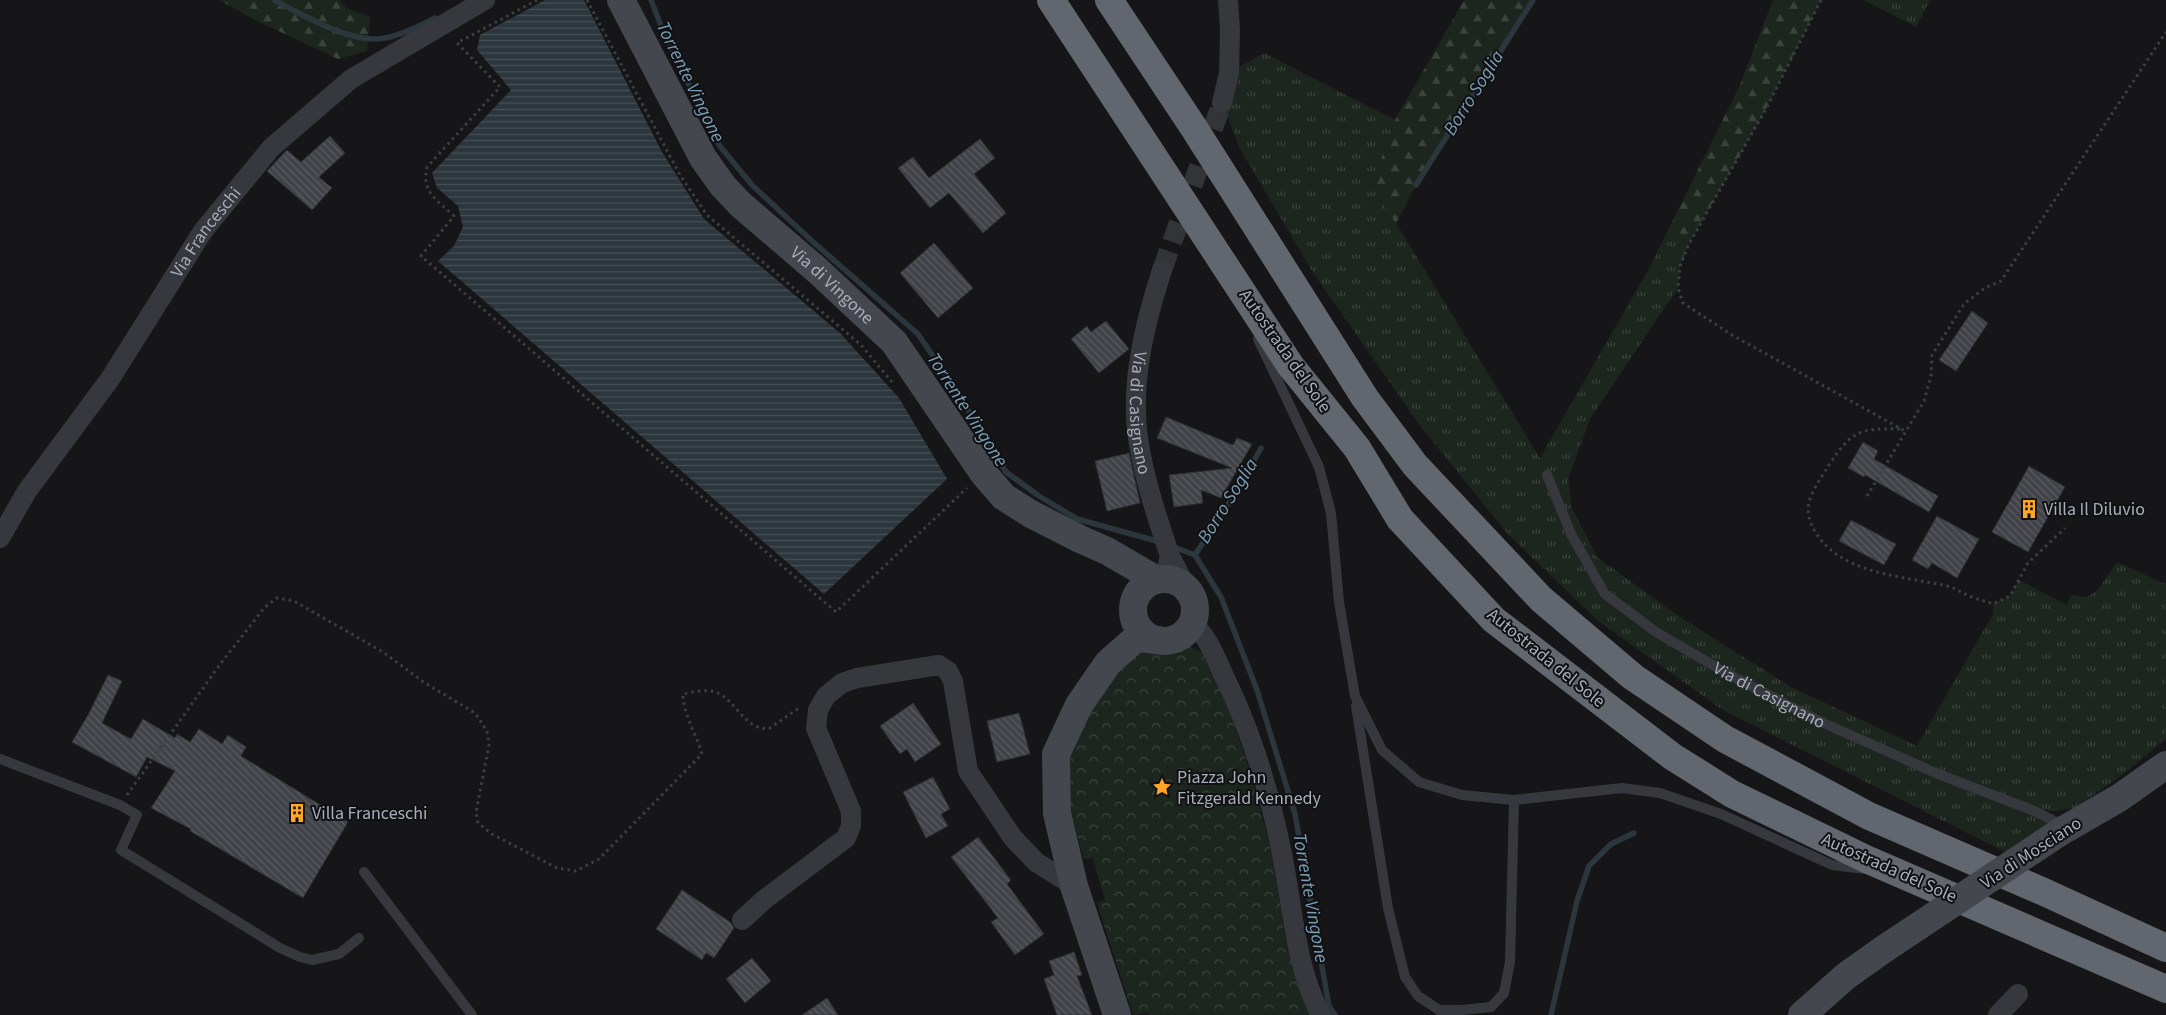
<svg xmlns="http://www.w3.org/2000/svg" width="2166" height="1015" viewBox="0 0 2166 1015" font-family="'Source Sans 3',sans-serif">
<defs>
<pattern id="grass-tufts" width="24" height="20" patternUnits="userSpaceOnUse" patternTransform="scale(1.25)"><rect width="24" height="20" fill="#1d261e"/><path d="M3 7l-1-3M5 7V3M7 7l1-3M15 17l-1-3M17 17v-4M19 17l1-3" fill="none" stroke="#3b433d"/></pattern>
<pattern id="forest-firs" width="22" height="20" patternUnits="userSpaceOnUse" patternTransform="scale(1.25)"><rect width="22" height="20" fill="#1d261e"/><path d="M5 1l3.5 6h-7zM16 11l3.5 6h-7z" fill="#3b433d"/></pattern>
<pattern id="park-crowns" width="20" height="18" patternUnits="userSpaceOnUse" patternTransform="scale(1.25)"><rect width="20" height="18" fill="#1d261e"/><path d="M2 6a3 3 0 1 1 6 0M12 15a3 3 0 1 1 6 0" fill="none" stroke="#3b433d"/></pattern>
<pattern id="water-rules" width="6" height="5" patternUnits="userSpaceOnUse" patternTransform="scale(1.25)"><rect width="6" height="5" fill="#2b363d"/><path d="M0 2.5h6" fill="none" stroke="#475057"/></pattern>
<pattern id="building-back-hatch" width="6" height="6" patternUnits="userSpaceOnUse" patternTransform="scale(1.25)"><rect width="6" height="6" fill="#414348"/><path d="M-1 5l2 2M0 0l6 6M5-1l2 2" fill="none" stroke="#5a5b60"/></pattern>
</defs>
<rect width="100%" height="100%" fill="#161618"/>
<!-- grass -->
<g fill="url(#grass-tufts)">
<path d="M1864,0H1930L1916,27Z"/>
<path d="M1264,53L1395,120L1372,184L1540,458L1651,265L1669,228L1689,244L1680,266L1678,288L1590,419L1568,479L1572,508L1597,557L1680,617L1791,687L1917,746L1993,614V604L2010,596L2019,580L2067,605L2071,595L2087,597L2098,590L2117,562L2166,584V739L2125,773L2075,808L2052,811L2032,810L2068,828L2019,859L1723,710L1598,621L1507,533L1421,427L1314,274L1240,149L1222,103L1229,73Z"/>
</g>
<!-- forest -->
<g fill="url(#forest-firs)">
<path d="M219,0H339L347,8L370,17L367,51L338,59L257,21Z"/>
<path d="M1464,0H1533L1416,185L1396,224L1372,184L1395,120Z"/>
<path d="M1773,0H1821L1767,107L1689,244L1669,228L1739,87Z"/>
</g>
<!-- park -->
<path fill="url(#park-crowns)" d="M1186,645L1206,654L1222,689L1251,774L1275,867L1284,932L1293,967L1311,1015H1149L1148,1013L1133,1015L1097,903L1105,900L1093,858L1084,859L1071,813L1070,760L1076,738L1111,673L1144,646L1168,650Z"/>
<!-- water -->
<path fill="url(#water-rules)" d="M545,0H584L662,152L704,219L840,333L899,398L947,479L824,594L438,261L454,246L463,227L458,206L437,188L432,173L511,90L477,50L480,35Z"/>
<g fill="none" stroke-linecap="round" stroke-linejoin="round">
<!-- stream -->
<g stroke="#2b363d" stroke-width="5.5">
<path d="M274,0C303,15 352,45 385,38C401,35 420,26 435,18"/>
<path d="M651,0L665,36L719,145L752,185L812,241L918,334L958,393L1006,472L1039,496L1077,519L1160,542"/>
<path d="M1416,185L1533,0"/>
<path d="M1171,546L1195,555L1221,597L1257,690L1295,814L1329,1006L1335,1015"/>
<path d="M1195,555L1238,489L1261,448"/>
<path d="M1551,1015L1577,901L1589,866L1611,844L1634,833"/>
</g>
</g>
<!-- building -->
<g fill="url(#building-back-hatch)" stroke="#2f3034">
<path d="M330,136L345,153L319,177L332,188L312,210L267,171L287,150L301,162Z"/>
<path d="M980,139L995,158L974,174L1006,213L983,233L949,193L930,208L898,168L913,157L929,178Z"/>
<path d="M934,243L973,288L938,318L900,273Z"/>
<path d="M1972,311L1988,323L1956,371L1939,360Z"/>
<path d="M1106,321L1129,349L1099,373L1071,339L1087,326L1091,332Z"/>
<path d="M1166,417L1233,445L1237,438L1252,444L1221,498L1201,490L1203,503L1174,507L1169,475L1232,468L1157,438Z"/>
<path d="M1863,442L1878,451L1874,459L1938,496L1929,512L1865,475L1864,477L1848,468Z"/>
<path d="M1129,453L1140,503L1107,511L1095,461Z"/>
<path d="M2029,466L2065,487L2028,552L1992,532Z"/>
<path d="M1937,516L1979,539L1957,578L1932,563L1928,569L1912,560Z"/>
<path d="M1851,520L1896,544L1884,565L1839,541Z"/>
<path d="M108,675L122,681L102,723L131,739L143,719L175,738L177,734L190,742L199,729L222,744L228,735L246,747L241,756L348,822L303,898L190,831L191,829L151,808L175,771L147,757L136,777L72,742L88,715Z"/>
<path d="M913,703L941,744L915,762L907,749L900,754L880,726Z"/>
<path d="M1019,713L1030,754L997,762L987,721Z"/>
<path d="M933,777L950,809L941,814L948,826L926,838L903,792Z"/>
<path d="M978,837L1011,880L1007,884L1044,934L1015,955L991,922L998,918L951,857Z"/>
<path d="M682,890L730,922L734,928L714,958L706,953L702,960L656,929Z"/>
<path d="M1074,952L1082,975L1077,976L1092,1015H1057L1044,979L1054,975L1049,961Z"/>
<path d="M752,958L771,981L745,1003L726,979Z"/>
<path d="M827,998L838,1015H802Z"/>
</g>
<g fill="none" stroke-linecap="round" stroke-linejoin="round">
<!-- street-tunnel -->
<path stroke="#333438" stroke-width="20" stroke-dasharray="20 10" stroke-linecap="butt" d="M1162,270L1222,103"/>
<!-- path -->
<g stroke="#3c3f44" stroke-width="3" stroke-dasharray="2.5 4" stroke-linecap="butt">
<path d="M537,0L457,43L500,87L427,167C421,192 437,200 454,216L421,256L836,612L967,488"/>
<path d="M587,0L680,175L707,215L861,345L892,382"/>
<path d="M1821,0L1767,107L1689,244L1680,266L1678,288L1683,303L1732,335L1905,431"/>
<path d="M1900,429C1860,428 1851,431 1829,465C1822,476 1813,489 1809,502C1807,511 1809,520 1813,528C1837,574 1902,576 1947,586C1956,588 1963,594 1972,597C1979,600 1986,601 1993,604L2010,596L2028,563L2065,528"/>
<path d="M1867,496L1924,401L1931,376L1932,355L1964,304L1985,288L2001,281L2166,32"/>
<path d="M127,795L221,663L265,607L277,598L294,601L383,652L425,683L475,713L487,731L489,745L478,802L476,813L478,823L492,834L557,868L576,871L599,859L702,754C697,735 683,714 683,694C693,692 705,689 715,692C735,698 746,733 770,728L799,708"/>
</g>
<!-- lane -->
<g stroke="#36383d" stroke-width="10">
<path d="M1258,339L1319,467L1331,513L1339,602L1355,696L1382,750L1419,782L1462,795L1514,800L1622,788L1660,793L1721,814L1832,865L1865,869"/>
<path id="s1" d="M1547,475L1572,536L1605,594L1656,632L1728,674L1819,721L1938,774L2032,810L2065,826"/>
<path d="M1356,706L1388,908L1405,977L1418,996L1439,1010H1462L1491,1007L1504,993L1510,962L1514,800"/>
<path d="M0,759L120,805L137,815L121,850L280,948L300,957L312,960L339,954L359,938"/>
<path d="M364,872L472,1015"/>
</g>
<!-- street -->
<g stroke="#36383d" stroke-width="20">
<path d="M1222,103L1229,73L1230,30L1228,0"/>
<path id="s2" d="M1162,270C1145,323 1130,382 1138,438C1144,479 1157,517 1170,556"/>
<path id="s3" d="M0,538L27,491L110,379L203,231L271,148L351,79L485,0"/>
<path d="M1167,569L1170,556L1188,591"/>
<path d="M1192,624C1209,637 1216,659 1225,678C1252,733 1270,794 1282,854C1293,908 1295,966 1321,1015"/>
<path d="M742,920L765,899L846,838L851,826V811L816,728L818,710L826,696L842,683L857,678L939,665L948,671L953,681L968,771L1013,838L1036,862L1074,886"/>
<path d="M1998,1015L2018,994"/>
</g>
<!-- secondary -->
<g stroke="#44474d" stroke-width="28">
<path id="s4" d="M621,0L703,158L723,186L740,204L817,270L894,342L984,474L1004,497L1031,514L1080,539L1107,551L1157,580"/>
<circle cx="1164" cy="610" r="31"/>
<path d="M2060,832L2119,798L2166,765"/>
<path d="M1117,1015L1074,886L1057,813L1056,754L1079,705L1108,663L1134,640L1141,638L1157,640"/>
<path d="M1802,1015L1846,976L1884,949"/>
</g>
<!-- highway -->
<g stroke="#62666e" stroke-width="28">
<path d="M1051,0L1290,365L1357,448L1400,519L1494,620L1673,757L1732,794L1866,859L2166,989"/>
<path d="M1109,0L1194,128L1365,398L1415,465L1541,599L1633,677L1725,739L1869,816L2044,892L2166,948"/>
</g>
<!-- secondary-bridge -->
<path stroke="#44474d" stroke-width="28" d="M1884,949L2060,832"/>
</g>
<!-- icons -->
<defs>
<g id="building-bare" transform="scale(1.5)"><path d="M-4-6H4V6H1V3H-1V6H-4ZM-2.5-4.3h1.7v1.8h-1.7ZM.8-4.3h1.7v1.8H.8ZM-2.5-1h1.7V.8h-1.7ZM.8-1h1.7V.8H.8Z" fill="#ffa627" stroke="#111113" stroke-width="2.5" paint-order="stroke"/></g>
<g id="sight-bare" transform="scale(1.5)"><path d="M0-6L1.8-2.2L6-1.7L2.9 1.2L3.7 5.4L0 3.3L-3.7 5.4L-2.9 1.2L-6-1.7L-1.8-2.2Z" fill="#ffa627" stroke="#111113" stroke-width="2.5" paint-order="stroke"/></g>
</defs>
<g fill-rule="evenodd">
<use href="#building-bare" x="2029" y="509"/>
<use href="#sight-bare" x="1162" y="787"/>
<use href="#building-bare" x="297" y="813"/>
</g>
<g text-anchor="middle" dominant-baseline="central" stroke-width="4" stroke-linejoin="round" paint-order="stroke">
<!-- street labels -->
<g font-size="18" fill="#a7adb9" stroke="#111113">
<text stroke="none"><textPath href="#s3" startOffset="369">Via Franceschi</textPath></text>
<text stroke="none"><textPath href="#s4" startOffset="360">Via di Vingone</textPath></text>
<text transform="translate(1285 351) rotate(55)">Autostrada del Sole</text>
<text stroke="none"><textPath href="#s2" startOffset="146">Via di Casignano</textPath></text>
<text transform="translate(1546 658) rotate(39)">Autostrada del Sole</text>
<text stroke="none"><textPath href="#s1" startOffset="326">Via di Casignano</textPath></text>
<text transform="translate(2031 853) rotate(-33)">Via di Mosciano</text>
<text transform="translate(1889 868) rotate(24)">Autostrada del Sole</text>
</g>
<!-- poi labels -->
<g font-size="18" fill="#a7adb9" stroke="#111113" text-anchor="start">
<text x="2044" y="509">Villa Il Diluvio</text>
<text x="1177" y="777">Piazza John<tspan x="1177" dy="21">Fitzgerald Kennedy</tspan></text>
<text x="312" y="813">Villa Franceschi</text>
</g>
<!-- water labels -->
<g font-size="19" font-style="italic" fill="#7b9fb6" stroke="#111113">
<text transform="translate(690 82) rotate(64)">Torrente Vingone</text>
<text transform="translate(1474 93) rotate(-58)">Borro Soglia</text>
<text transform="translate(967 410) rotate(57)">Torrente Vingone</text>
<text transform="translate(1228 501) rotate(-58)">Borro Soglia</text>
<text transform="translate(1310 898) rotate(80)">Torrente Vingone</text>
</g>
</g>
</svg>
